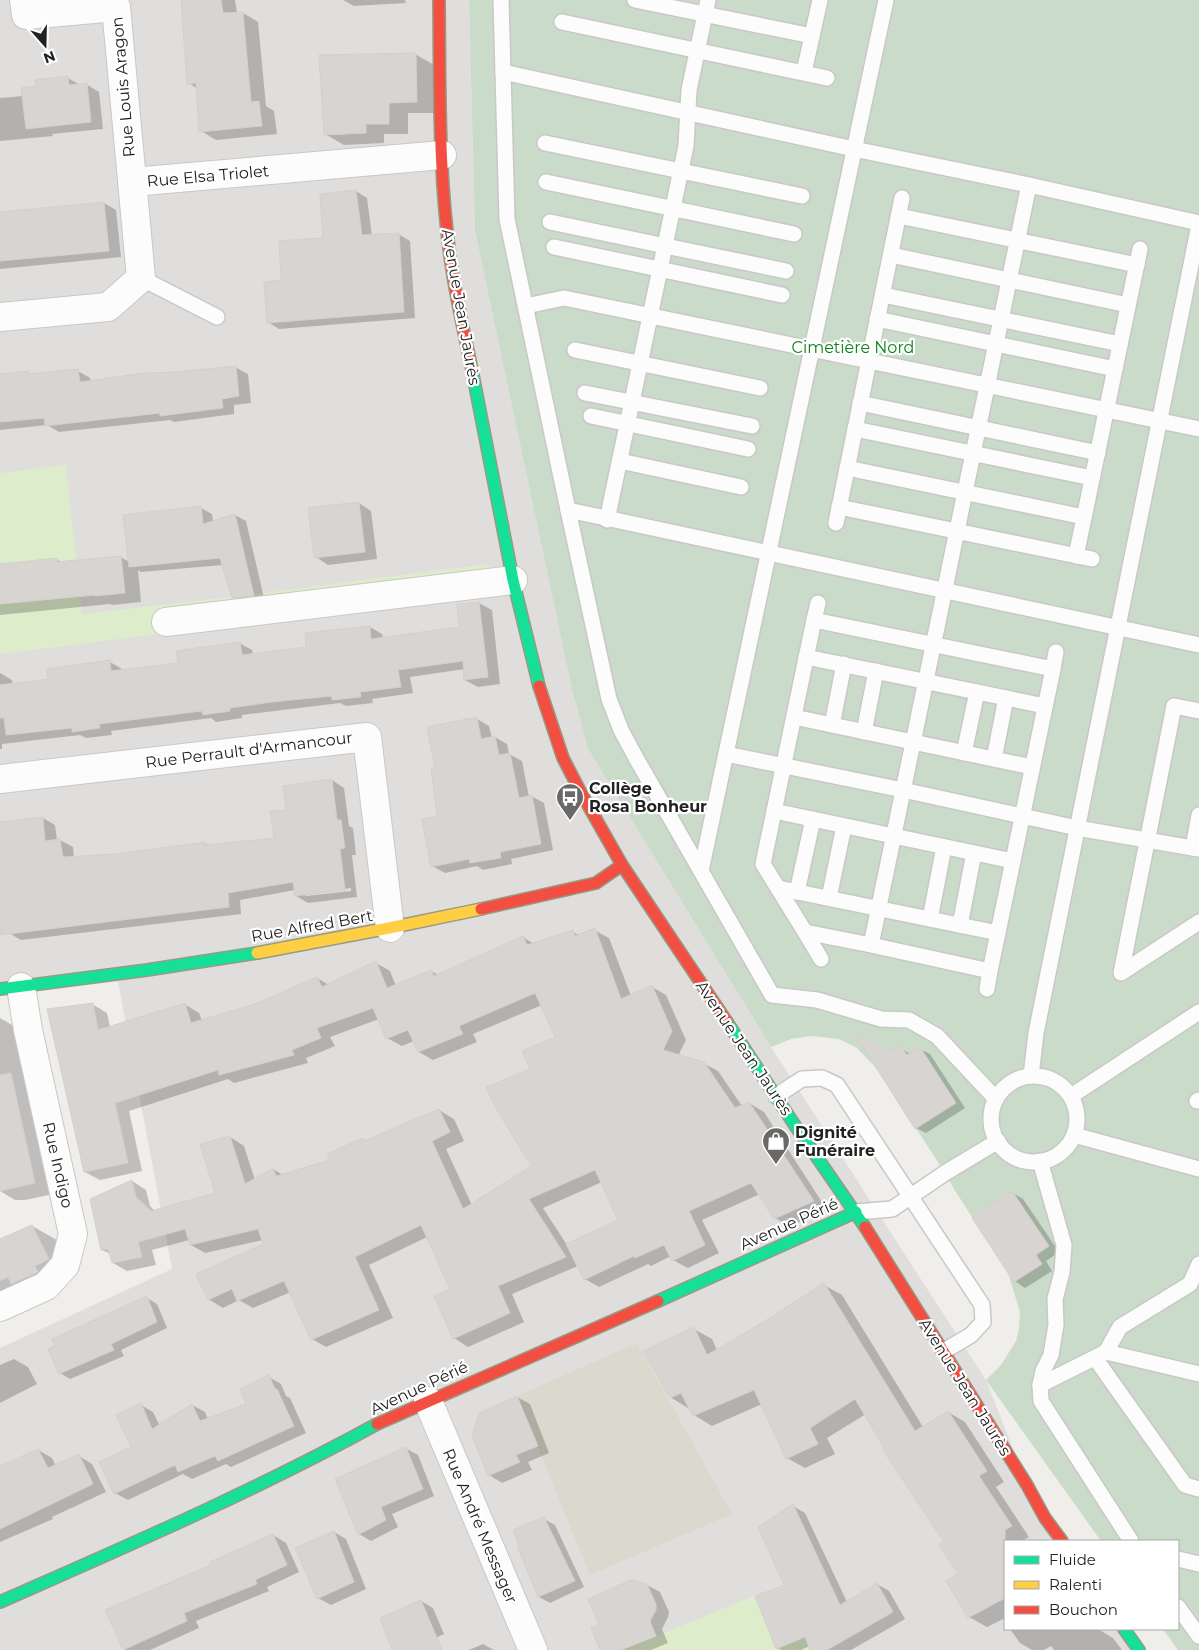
<svg xmlns="http://www.w3.org/2000/svg" width="1199" height="1650" viewBox="0 0 1199 1650" font-family="Montserrat,sans-serif">
<rect width="100%" height="100%" fill="#f0eeeb"/>
<!-- residential -->
<path fill="#dfdedc" d="M0,0H469L475,231L572,690L588,749L771,1047L986,1380L1027,1485L1062,1541H1005V1629H1124L1139,1650H0V1348L172,1269L117,976L0,989Z"/>
<!-- construction -->
<path fill="#d9d9cd" d="M637,1343L732,1514L590,1575L517,1396Z"/>
<!-- grass -->
<g fill="#ddeccb">
<path d="M66,465L82,614L254,594L489,564L492,592L0,654V473Z"/>
<path d="M783,1584L809,1650H623Z"/>
</g>
<!-- cemetery -->
<path fill="#cadbca" d="M469,0H1199V1650H1178L1163,1629H1178V1541H1101L986,1380L1001,1365L1016,1341L1019,1329L1020,1312L1008,1273L954,1189L945,1173L879,1071L857,1048L839,1039L811,1036L791,1039L771,1047L588,749L572,690L475,231Z"/>
<!-- shadow -->
<g fill="#0003" fill-rule="evenodd">
<path d="M181,0H235L237,13H243L258,22L266,106L274,111L277,134L216,140L201,131L198,89L189,83Z"/>
<path d="M343,0H405L406,3L354,6Z"/>
<path d="M415,54L434,65L436,113H408V134H384V143L344,145L325,134Z"/>
<path d="M68,78L80,85L86,84L99,92L103,129L52,134L53,136L0,141V98L23,96L37,88Z"/>
<path d="M356,191L367,198L372,236L398,234L410,241L415,318L279,329L268,322L283,281L325,239Z"/>
<path d="M104,203L116,210L121,257L0,269V213Z"/>
<path d="M235,367L248,374L251,403L234,405V414L174,422L170,420L59,432L47,425L0,430V383L28,373L32,375L78,371L90,378L91,381Z"/>
<path d="M359,503L371,511L377,559L328,565L316,557Z"/>
<path d="M201,508L212,514L213,522L235,515L246,521L265,602L245,604L233,597L223,565L141,572L138,570L141,602L113,605L110,604L0,615V565L56,559L63,563L120,557L130,562Z"/>
<path d="M479,603L492,610L500,684L478,687L465,680V669L410,677L413,693L372,699L373,703L346,706L340,703L242,715V718L216,722L211,718L111,731L112,735L86,738L80,735L2,744V749H0V673L12,680L13,685L49,680L110,662L122,669V671L180,664L239,643L252,650L253,655L308,648L370,627L382,634L383,638L461,628Z"/>
<path d="M477,719L489,726L492,738L495,737L507,744L509,754L522,761L529,797L531,796L544,803L553,850L511,859L512,864L483,870L477,866L445,873L432,866L438,817L436,769Z"/>
<path d="M332,780L344,788L349,826L353,828L356,855H352L357,897L308,903L296,896L295,890L240,900L241,914L21,940L9,933L0,898V823L43,818L55,825L57,840H60L73,847L74,858L116,856L205,843L210,846L275,839L287,811ZM351,888V891L306,896V894Z"/>
<path d="M594,930L609,938L631,996L652,987L666,995L686,1040L678,1056L703,1063L718,1071L742,1106L749,1103L764,1112L827,1210L790,1226L775,1218L760,1194L702,1220L719,1253L688,1268L673,1260L671,1256L651,1266L648,1264L599,1287L585,1279L578,1266L512,1294L524,1322L468,1347L454,1338L451,1290L427,1237L369,1265L393,1318L326,1347L312,1339L291,1292L253,1308L239,1300L223,1308L208,1299L265,1244L263,1240L205,1253L191,1245L189,1240L152,1250L156,1265L127,1271L113,1263L111,1254L102,1250L132,1181L146,1190L150,1206L155,1211L216,1194L230,1137L244,1146L255,1180L273,1169L283,1175L331,1161L363,1139L366,1141L439,1110L454,1119L464,1141L446,1149L472,1205L532,1167L531,1070L557,1037L542,1005L473,1034L477,1042L433,1060L419,1052L414,1041L402,1046L387,1038L379,1019L330,1037L335,1046L306,1058L308,1063L234,1083L228,1079L129,1111L142,1171L100,1180L85,1172L92,1004L107,1013L110,1027L184,1004L199,1013L202,1021L258,1005L317,978L329,985L376,963L390,971L396,986L431,971L438,975L523,937L534,944L573,932L579,935ZM602,1182L619,1221L567,1245L543,1208Z"/>
<path d="M0,1018L17,1028L54,1194L25,1200H15L0,1191Z"/>
<path d="M900,1048L910,1054L920,1049L930,1054L965,1108L926,1133L916,1128Z"/>
<path d="M1013,1193L1023,1199L1059,1252L1046,1261L1052,1271L1025,1288L1015,1281Z"/>
<path d="M32,1226L57,1240L72,1274L0,1314V1241Z"/>
<path d="M824,1285L842,1295L923,1427L948,1412L965,1422L1004,1482L996,1487L1029,1537L1025,1539L1026,1541H1005V1622L1003,1619L987,1627L969,1617L959,1574L945,1543L866,1414L827,1438L835,1454L805,1468L787,1458L762,1404L712,1426L694,1415L690,1407L688,1408L670,1397L694,1329L712,1339L717,1350Z"/>
<path d="M147,1298L157,1304L167,1328L121,1350L124,1356L70,1379L60,1373Z"/>
<path d="M14,1359L28,1367L37,1384L0,1403V1365Z"/>
<path d="M269,1377L281,1384L286,1396L290,1398L306,1433L231,1467L226,1464L192,1479L183,1474L128,1500L115,1493L133,1448L141,1405L153,1412L160,1426L192,1405L205,1412L208,1419L248,1404Z"/>
<path d="M517,1397L530,1404L549,1453L528,1462L532,1470L502,1483L489,1475Z"/>
<path d="M405,1448L418,1455L434,1496L392,1514L398,1527L371,1541L359,1534Z"/>
<path d="M38,1450L52,1458L56,1466L79,1456L92,1464L106,1492L52,1517L53,1519L0,1542V1467Z"/>
<path d="M793,1506L805,1513L847,1602L877,1584L889,1591L905,1619L851,1650H811L810,1646L801,1650H781L777,1648L785,1586Z"/>
<path d="M544,1519L555,1525L584,1587L550,1603L539,1597L519,1546Z"/>
<path d="M334,1532L346,1539L366,1589L331,1605L318,1598Z"/>
<path d="M273,1535L286,1543L299,1572L267,1587L269,1591L196,1621L199,1628L150,1650H126L124,1649L213,1565Z"/>
<path d="M647,1585L660,1592L669,1612L668,1617L662,1629L668,1643L651,1650H602L600,1625Z"/>
<path d="M421,1601L433,1608L444,1634L410,1650H401Z"/>
<path d="M1010,1629H1098L1113,1638L1122,1650H1054L1051,1646L1044,1650H1032L1020,1643Z"/>
<path d="M483,1644L494,1650H469Z"/>
</g>
<!-- building -->
<g fill="#d7d4d2" stroke="#d3d0cc">
<path d="M181,0H221L223,13L243,12L251,102L259,101L262,126L199,132L196,83L187,84Z"/>
<path d="M416,53L417,102L389,103V124H366V133L324,135L319,55Z"/>
<path d="M68,76L69,85L87,83L91,122L26,129L21,88L36,86L35,80Z"/>
<path d="M356,190L362,235L399,233L404,312L267,323L264,282L281,280L279,241L323,238L320,194Z"/>
<path d="M104,202L109,251L0,261V212Z"/>
<path d="M236,366L239,396L222,399L223,408L160,416V413L45,426L44,418L0,422V374L28,371V374L78,369L80,382L145,373L176,372Z"/>
<path d="M359,502L365,552L314,558L308,508Z"/>
<path d="M201,506L203,524L235,514L254,596L232,598L220,558L129,567L123,515Z"/>
<path d="M121,556L125,593L95,596V595L0,604V564L57,558V562Z"/>
<path d="M479,602L488,677L464,680L463,661L398,670L401,687L360,692L361,697L332,700V696L272,702L230,708V711L203,715L202,711L99,724L100,728L72,732V728L6,735L4,718H0V685L48,679L47,669L110,660L111,671L178,663L176,651L240,642L242,655L306,647L305,633L370,626L371,639L459,627L457,604Z"/>
<path d="M477,717L481,739L495,736L499,755L510,753L519,798L532,795L541,844L500,852L501,858L470,863L469,859L431,867L422,819L437,816L431,768H435L427,727Z"/>
<path d="M332,779L337,820H341L345,848L340,849L345,890L295,896L293,882L228,893L229,907L0,935V822L43,817L45,841L60,839L63,857L116,854L205,842L206,845L274,838L270,811L286,810L283,786Z"/>
<path d="M595,928L621,999L652,985L672,1031L663,1050L704,1062L735,1108L749,1102L814,1201L774,1219L751,1183L689,1211L705,1245L672,1261L664,1245L635,1258L634,1256L584,1280L566,1244L618,1220L595,1170L529,1199L566,1257L498,1286L510,1313L453,1339L434,1296L450,1289L421,1225L355,1257L379,1310L311,1340L284,1281L237,1301L232,1289L208,1300L196,1274L263,1244L258,1229L190,1245L185,1229L138,1242L142,1257L112,1263L108,1249L101,1250L90,1199L132,1180L136,1197L151,1211L215,1193L200,1144L230,1136L245,1184L273,1168L276,1176L330,1160L327,1154L363,1138L364,1141L439,1109L450,1132L432,1141L463,1209L531,1166L497,1110L486,1087L530,1069L522,1051L555,1037L535,993L459,1026L463,1034L418,1052L408,1030L386,1039L373,1008L317,1028L321,1038L292,1050L294,1055L219,1075L218,1070L115,1103L128,1163L84,1172L47,1009L93,1003L98,1030L185,1003L191,1023L258,1003L317,977L322,987L376,961L387,988L431,970L434,976L523,936L527,945L573,930L575,936Z"/>
<path d="M855,1034L891,1051L900,1046L907,1055L920,1047L956,1103L915,1129Z"/>
<path d="M11,1073L35,1183L0,1191V1075Z"/>
<path d="M1012,1191L1049,1246L1036,1255L1042,1264L1014,1282L972,1218Z"/>
<path d="M32,1225L49,1259L35,1266L38,1272L11,1284L8,1277L0,1281V1239Z"/>
<path d="M824,1283L915,1431L948,1411L987,1471L979,1476L1012,1526L1005,1530V1598L968,1618L946,1581L958,1574L939,1545L944,1542L883,1450L885,1449L855,1399L810,1428L818,1444L786,1459L754,1390L693,1416L681,1393L670,1398L643,1351L694,1327L707,1355L762,1323Z"/>
<path d="M147,1296L157,1322L111,1344L114,1350L59,1374L48,1349L55,1346L52,1339Z"/>
<path d="M269,1375L275,1389H277L294,1426L218,1461L215,1456L178,1472L175,1465L114,1494L99,1462L131,1447L116,1415L141,1403L152,1429L192,1404L200,1421L246,1404L240,1389Z"/>
<path d="M517,1396L538,1446L516,1455L520,1462L488,1476L472,1436L479,1413Z"/>
<path d="M406,1447L423,1489L381,1507L386,1520L358,1535L335,1479Z"/>
<path d="M38,1449L48,1468L79,1454L93,1484L0,1529V1466Z"/>
<path d="M793,1504L840,1605L877,1583L893,1612L827,1650H810L805,1637L776,1649L755,1596L784,1585L758,1527Z"/>
<path d="M544,1517L575,1581L538,1597L517,1546L519,1545L513,1530Z"/>
<path d="M334,1531L354,1582L317,1599L295,1548Z"/>
<path d="M273,1534L287,1565L255,1580L257,1584L184,1613L187,1621L123,1650L105,1610L211,1565L210,1562Z"/>
<path d="M631,1580L647,1584L656,1604V1610L650,1621L656,1636L621,1650H600L591,1628L599,1624L588,1599Z"/>
<path d="M421,1600L442,1650H392L380,1618Z"/>
</g>
<g fill="none" stroke-linecap="round" stroke-linejoin="round">
<!-- lane casing -->
<g stroke="#c9c8c7" stroke-width="18">
<g id="lane">
<path d="M501,0L507,219L568,510L609,699L621,730L636,758L772,995L817,1000L881,1019L909,1020L937,1036L996,1099"/>
<path d="M635,0L812,36"/>
<path d="M562,22L827,78"/>
<path d="M503,72L854,149L1029,185L1199,223"/>
<path d="M804,72L820,0"/>
<path d="M545,143L802,196"/>
<path d="M546,182L794,234"/>
<path d="M899,216L1137,265"/>
<path d="M550,222L786,271"/>
<path d="M554,247L782,295"/>
<path d="M891,255L1128,305"/>
<path d="M141,278L217,317"/>
<path d="M883,295L1120,344"/>
<path d="M526,306L564,298L1199,429"/>
<path d="M877,319L1115,369"/>
<path d="M575,350L760,388"/>
<path d="M585,393L752,426"/>
<path d="M860,403L1098,453"/>
<path d="M591,416L748,449"/>
<path d="M855,429L1092,478"/>
<path d="M620,461L741,487"/>
<path d="M847,468L1084,517"/>
<path d="M839,507L1092,559"/>
<path d="M568,510L1199,645"/>
<path d="M607,520L686,146L689,90L708,0"/>
<path d="M836,523L902,198"/>
<path d="M1076,556L1140,249"/>
<path d="M814,620L818,603"/>
<path d="M806,657L1045,706"/>
<path d="M1053,669L1056,652"/>
<path d="M1199,711L1174,706L1121,973L1199,922"/>
<path d="M794,717L1032,767"/>
<path d="M832,725L844,664"/>
<path d="M864,732L876,671"/>
<path d="M964,753L977,692"/>
<path d="M726,754L903,790L1077,828L1199,849"/>
<path d="M994,759L1006,698"/>
<path d="M774,811L1013,861"/>
<path d="M1193,848L1199,815"/>
<path d="M701,871L886,0"/>
<path d="M778,888L998,933"/>
<path d="M797,892L813,819"/>
<path d="M829,898L844,826"/>
<path d="M930,919L944,847"/>
<path d="M960,925L974,853"/>
<path d="M805,932L821,959"/>
<path d="M871,945L805,932L763,864L814,620L1053,669L990,971L871,945C902,794 934,643 965,492L1029,185"/>
<path d="M987,989L990,971"/>
<path d="M1031,1076L1036,1033L1199,225"/>
<circle cx="1034" cy="1119" r="43"/>
<path d="M776,1096L802,1079L822,1078L837,1085L982,1305L983,1322L971,1335L944,1351"/>
<path d="M1071,1096L1199,1012"/>
<path d="M1197,1101L1199,1100"/>
<path d="M1074,1135L1199,1169"/>
<path d="M1040,1161L1064,1245L1062,1272L1055,1299L1056,1325L1051,1355L1043,1371L1040,1385L1041,1401L1131,1541"/>
<path d="M856,1212L892,1209L945,1173L998,1141"/>
<path d="M1106,1352L1120,1327L1190,1284L1199,1264"/>
<path d="M1095,1358L1185,1485L1199,1489"/>
<path d="M1040,1385L1106,1352L1199,1374"/>
<path d="M1178,1559L1199,1564"/>
<path d="M1178,1607L1199,1636"/>
</g>
</g>
<!-- street casing -->
<g stroke="#c9c8c7" stroke-width="30">
<g id="street">
<path d="M132,182L442,155"/>
<path d="M0,317L108,307L141,278L116,7L26,15L24,0"/>
<path d="M166,622L513,580"/>
<path d="M0,779L367,737L390,928"/>
<path d="M0,1307L46,1286L65,1265L73,1234L28,1030L21,987"/>
<path d="M428,1401L533,1650"/>
</g>
</g>
<!-- fast casing -->
<g stroke="#999a82" stroke-width="14">
<g id="fast">
<path d="M472,370L513,580L539,686"/>
<path d="M0,989L147,970L257,953"/>
<path d="M727,1022L794,1124L865,1227"/>
<path d="M658,1301L856,1212"/>
<path d="M0,1602C127,1546 255,1491 377,1424"/>
<path d="M1124,1629L1139,1650"/>
</g>
</g>
<!-- slow casing -->
<g stroke="#999a82" stroke-width="14">
<path id="slow" d="M257,953L389,928L481,909"/>
</g>
<!-- jam casing -->
<g stroke="#999a82" stroke-width="14">
<g id="jam">
<path d="M439,0C440,89 438,181 452,269C457,303 465,336 472,370"/>
<path d="M539,686L563,758L580,791L622,865L727,1022"/>
<path d="M481,909L596,883L622,865"/>
<path d="M865,1227L1027,1485L1045,1518L1062,1541"/>
<path d="M377,1424L658,1301"/>
</g>
</g>
<!-- lane -->
<use href="#lane" stroke="#fdfcfc" stroke-width="15"/>
<!-- street -->
<use href="#street" stroke="#fdfcfc" stroke-width="28"/>
<!-- fast -->
<use href="#fast" stroke="#16e098" stroke-width="11"/>
<!-- slow -->
<use href="#slow" stroke="#ffcf43" stroke-width="11"/>
<!-- jam -->
<use href="#jam" stroke="#f24e42" stroke-width="11"/>
</g>
<!-- icons -->
<defs>
<g id="bus-pin" transform="scale(1.4375)"><path d="M0 17L-7.5 6A9.5 9.5 0 1 1 7.5 6Z" fill="#6a6968" stroke="#fff"/><path d="M-5-6H5V4H4V6H2V4H-2V6H-4V4H-5ZM-3.5-4V0h7V-4ZM-3.5 1.2v1.5H-2V1.2ZM2 1.2v1.5H3.5V1.2Z" fill="#fff"/></g>
<g id="shop-pin" transform="scale(1.4375)"><path d="M0 17L-7.5 6A9.5 9.5 0 1 1 7.5 6Z" fill="#6a6968" stroke="#fff"/><path d="M-5-2.5h2.3a2.7 3.5 0 0 1 5.4 0H5L5.5 6h-11ZM-1.5-2.5h3a1.5 2.3 0 0 0-3 0Z" fill="#fff"/></g>
</defs>
<g fill-rule="evenodd">
<use href="#bus-pin" x="570" y="797"/>
<use href="#shop-pin" x="776" y="1141"/>
</g>
<g text-anchor="middle" dominant-baseline="central" stroke-width="4.5" stroke-linejoin="round" paint-order="stroke">
<!-- street labels -->
<g font-size="16" fill="#222" stroke="#fff">
<text transform="translate(123 87) rotate(-95)">Rue Louis Aragon</text>
<text transform="translate(208 176) rotate(-5)">Rue Elsa Triolet</text>
<text transform="translate(461 307) rotate(80)">Avenue Jean Jaurès</text>
<text transform="translate(249 750) rotate(-7)">Rue Perrault d'Armancour</text>
<text transform="translate(312 926) rotate(-10)">Rue Alfred Bert</text>
<text transform="translate(744 1048) rotate(56)">Avenue Jean Jaurès</text>
<text transform="translate(58 1165) rotate(77)">Rue Indigo</text>
<text transform="translate(789 1224) rotate(-24)">Avenue Périé</text>
<text transform="translate(965 1387) rotate(58)">Avenue Jean Jaurès</text>
<text transform="translate(419 1388) rotate(-25)">Avenue Périé</text>
<text transform="translate(480 1526) rotate(67)">Rue André Messager</text>
</g>
<!-- park labels -->
<g font-size="16" fill="#0c8416" stroke="#fff">
<text x="853" y="347">Cimetière Nord</text>
</g>
<!-- poi labels -->
<g font-size="16" font-weight="bold" fill="#222" stroke="#fff" text-anchor="start">
<text x="589" y="788">Collège<tspan x="589" dy="18">Rosa Bonheur</tspan></text>
<text x="795" y="1132">Dignité<tspan x="795" dy="18">Funéraire</tspan></text>
</g>
</g>
<!-- legend -->
<rect x="1004" y="1540" width="175" height="90" fill="#ffffff" stroke="#a7a7a7"/>
<rect x="1014" y="1556" width="25" height="8" fill="#16e098" stroke="#a7a7a7"/>
<text x="1049" y="1565" font-size="15" fill="#222222">Fluide</text>
<rect x="1014" y="1581" width="25" height="8" fill="#ffcf43" stroke="#a7a7a7"/>
<text x="1049" y="1590" font-size="15" fill="#222222">Ralenti</text>
<rect x="1014" y="1606" width="25" height="8" fill="#f24e42" stroke="#a7a7a7"/>
<text x="1049" y="1615" font-size="15" fill="#222222">Bouchon</text>
<!-- north arrow -->
<g transform="translate(45 45) rotate(160)" stroke="#ffffff" stroke-width="4" paint-order="stroke">
<path d="M0-4L9 19L0 12L-9 19Z" fill="#222222"/>
<text y="-8" font-size="14" font-weight="bold" text-anchor="middle" fill="#222222">N</text>
</g>
</svg>
